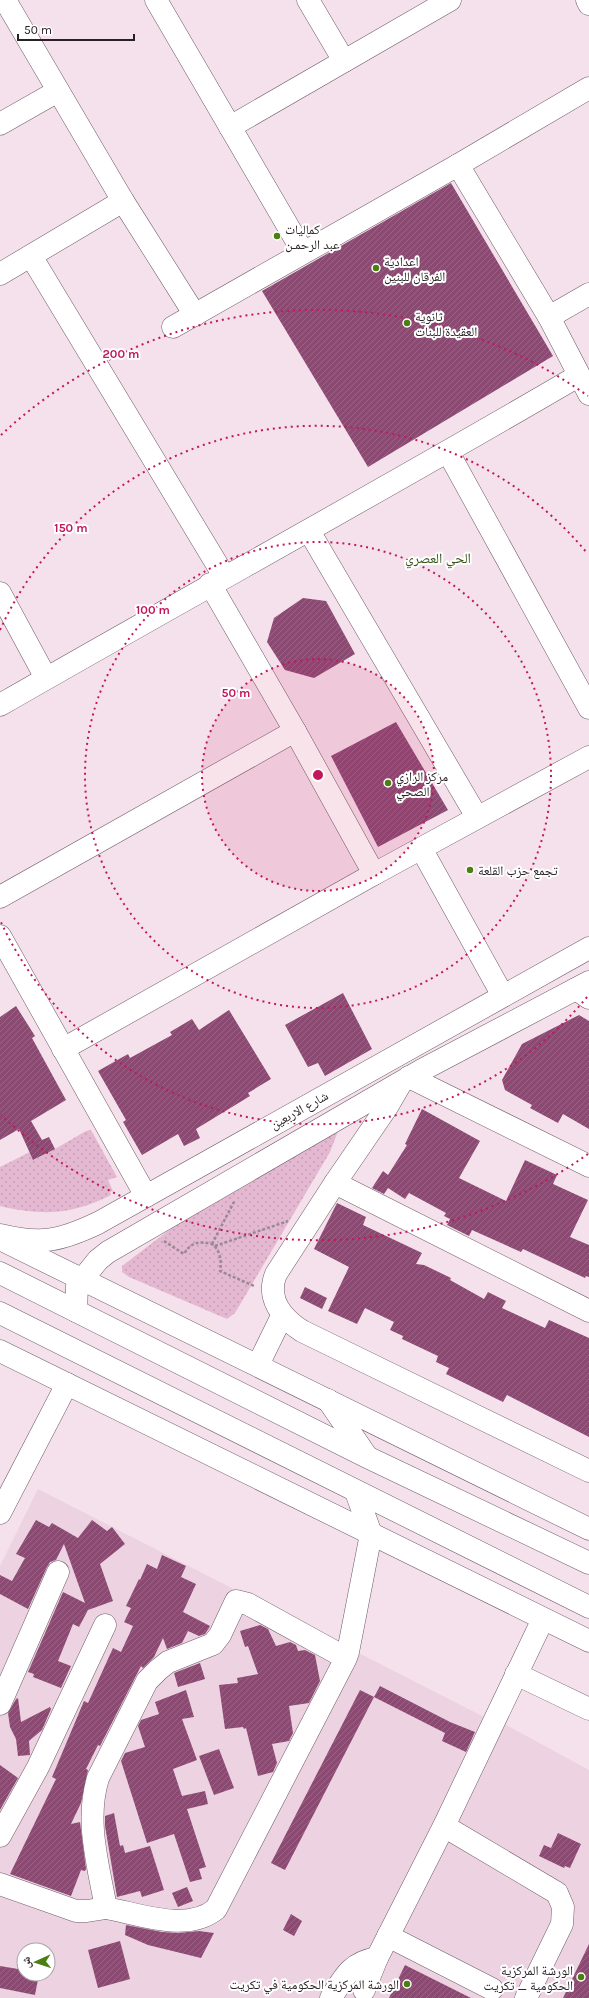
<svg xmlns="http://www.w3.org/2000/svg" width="589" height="1998" viewBox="0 0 589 1998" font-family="Karla,'Noto Naskh Arabic',sans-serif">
<defs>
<pattern id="park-dots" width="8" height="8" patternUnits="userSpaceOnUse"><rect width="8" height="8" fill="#e5b8d2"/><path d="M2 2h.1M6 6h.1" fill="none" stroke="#c49eb4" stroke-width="1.8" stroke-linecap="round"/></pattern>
<pattern id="building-hatch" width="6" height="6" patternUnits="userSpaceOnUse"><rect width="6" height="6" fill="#8a4a72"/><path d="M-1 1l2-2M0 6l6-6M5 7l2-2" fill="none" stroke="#976685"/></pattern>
</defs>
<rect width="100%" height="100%" fill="#f5e1ec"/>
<!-- built -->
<path fill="#edd2e1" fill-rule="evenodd" d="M38,1489L484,1717L506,1725L589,1770V1998H0V1566ZM24,1950H48V1974H24Z"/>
<!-- park -->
<g fill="url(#park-dots)">
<path d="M340,1126L330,1152L235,1313L227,1319L129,1277L122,1272V1266L181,1221Z"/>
<path d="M91,1130L117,1177L108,1180L113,1191L110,1192L111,1195C72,1215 42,1216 0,1206V1167L30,1152L34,1160L55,1149L86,1131Z"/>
</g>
<!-- building -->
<g fill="url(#building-hatch)">
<path d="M451,183L553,356L368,467L262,291Z"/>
<path d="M303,598L326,601L355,654L314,678L285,670L267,642L274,618Z"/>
<path d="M396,722L448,810L378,847L331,756Z"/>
<path d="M343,993L372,1049L325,1076L318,1063L308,1067L285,1025Z"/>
<path d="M16,1006L35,1036L32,1038L66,1100L31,1121L42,1140L49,1137L55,1149L33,1160L19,1129L0,1140V1017Z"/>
<path d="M229,1010L271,1079L248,1093L250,1096L196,1129L200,1138L184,1146L178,1134L142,1155L123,1122L126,1120L98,1071L128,1054L130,1058L172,1035L170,1032L192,1019L199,1030Z"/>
<path d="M579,1015L589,1021V1129L563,1114L558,1123L530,1108L532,1105L505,1090L502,1080L522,1044Z"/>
<path d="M422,1109L480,1141L459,1178L506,1201L525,1160L557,1175L553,1184L588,1200L570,1237L589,1245V1277L586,1276L585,1278L523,1249L521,1252L472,1230L469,1236L447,1225L450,1219L444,1216L446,1213L409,1193L405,1199L388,1188L384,1194L372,1188L383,1171L388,1175L407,1145L405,1144Z"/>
<path d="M337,1203L366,1217L363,1225L422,1253L416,1264L424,1265L451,1278L450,1280L484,1299L488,1292L506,1301L502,1308L545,1328L549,1320L589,1338V1437L507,1395L503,1402L446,1374L449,1368L436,1362L438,1356L402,1339L403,1336L390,1330L394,1322L365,1308L357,1324L328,1311L349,1267L314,1249Z"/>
<path d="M305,1287L327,1298L322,1309L300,1298Z"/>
<path d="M36,1520L49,1527L52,1523L78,1538L92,1520L107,1531L112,1527L125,1544L100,1564L113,1601L88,1610L79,1627L73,1624L58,1661L71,1666L61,1688L33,1677L34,1674L28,1672L63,1592L85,1603L64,1544L56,1560L50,1562L47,1567L28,1609L0,1594V1575L12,1581L25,1558L16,1554Z"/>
<path d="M162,1555L186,1566L181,1577L196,1584L183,1612L210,1626L209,1628L205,1634L199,1636L188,1631L182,1643L167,1649L163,1638L154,1657L143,1668L141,1666L100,1746L98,1745L86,1769L88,1770L81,1803L71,1824L80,1822L86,1869L85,1871L81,1870L71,1896L10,1874L56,1779L52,1777L84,1701L88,1703L113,1648L121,1652L133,1626L124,1622L131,1608L126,1606L139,1579L140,1580L147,1564L157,1569Z"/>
<path d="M260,1625L268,1629L276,1646L290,1642L296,1645L298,1651L305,1650L315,1655L320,1681L309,1703L289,1706L293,1733L289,1741L272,1744L277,1763L273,1772L258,1776L246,1728L244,1729L243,1727L225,1729L219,1685L238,1683L237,1678L258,1674L248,1646L245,1647L240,1631Z"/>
<path d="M200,1663L205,1679L178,1687L174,1673Z"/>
<path d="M380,1686L450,1722L475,1732L466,1752L442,1741L445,1733L374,1697Z"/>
<path d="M186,1690L194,1717L182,1719L197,1760L173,1769L182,1796L205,1791L208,1804L187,1809L206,1867L199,1869L202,1879L190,1882L174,1834L147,1843L121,1761L125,1753L145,1747L138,1726L141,1720L159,1714L155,1702Z"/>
<path d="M360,1690L374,1697L285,1870L271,1863Z"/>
<path d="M18,1698L21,1722L50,1707L51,1709L42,1730L29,1741L30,1755L18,1756L16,1739L10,1727L8,1713L16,1699Z"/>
<path d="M219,1749L234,1788L214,1795L199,1756Z"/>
<path d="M0,1765L18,1778L0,1810Z"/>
<path d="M114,1813L120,1846L123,1845L125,1853L150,1846L164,1890L142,1897L140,1891L117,1897L105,1826V1816Z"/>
<path d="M558,1833L581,1844L570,1868L565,1866L564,1868L539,1856L544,1845L551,1848Z"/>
<path d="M187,1887L193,1901L178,1907L172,1893Z"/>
<path d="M291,1914L302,1921L294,1936L283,1930Z"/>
<path d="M126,1925L162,1932L178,1933L199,1931L214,1933L201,1958L148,1945L125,1935Z"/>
<path d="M120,1941L130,1979L98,1988L88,1950Z"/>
<path d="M589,1944V1998H563Z"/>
<path d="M405,1965L471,1998H389Z"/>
<path d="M0,1966L24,1970V1974H39L35,1995L0,1988Z"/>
</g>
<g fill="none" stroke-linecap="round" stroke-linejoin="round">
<!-- minor casing -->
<g stroke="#6e5d67" stroke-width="23">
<g id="minor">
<path d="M5,0L123,201L195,315"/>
<path d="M156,0L303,252"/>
<path d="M308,0L344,61"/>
<path d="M587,0L589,4"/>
<path d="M0,124L58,91"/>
<path d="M230,127L450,0"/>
<path d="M458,165L549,317L589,394"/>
<path d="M31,256L224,576"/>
<path d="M0,274L123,201"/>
<path d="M549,317L589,294"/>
<path d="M173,327L458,165L589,88"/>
<path d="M448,452L589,708"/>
<path d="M309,531L477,817"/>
<path d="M0,593L46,678"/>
<path d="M0,705C193,594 387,488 578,376"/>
<path d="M422,850L503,996"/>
<path d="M374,874L589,757"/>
<path d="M0,897L295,731"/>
<path d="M0,936L146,1196"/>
<path d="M576,989L589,998"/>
<path d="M63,1049L374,874L295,731L210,584"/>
<path d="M409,1077L589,1166"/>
<path d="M401,1083L387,1107L335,1183L276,1274C266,1298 282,1318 302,1331L589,1471"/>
<path d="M335,1183L589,1311"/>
<path d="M0,1239L589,1529"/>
<path d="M0,1351L589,1641"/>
<path d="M258,1365L282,1316"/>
<path d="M0,1513L67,1384"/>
<path d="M346,1658L248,1604L236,1601L220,1635L213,1644L168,1662L158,1670L147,1681L98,1778C85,1821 98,1864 106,1908C140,1914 187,1933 216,1909L346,1658L348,1652L371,1534"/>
<path d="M516,1674L589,1709"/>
<path d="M0,1704L58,1572"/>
<path d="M444,1826L557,1893L563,1907L562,1924L526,1998"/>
<path d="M0,1836L38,1767L105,1625"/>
<path d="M0,1884L76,1911H87L106,1908"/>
<path d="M388,1936L492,1989"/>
<path d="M364,1990L377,1958L444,1826L543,1619"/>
<path d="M331,1998C344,1977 351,1962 377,1958"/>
</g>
</g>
<!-- major casing -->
<g stroke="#6e5d67" stroke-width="23">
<g id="major">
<path d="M0,1235C41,1245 60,1241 98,1223L589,948"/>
<path d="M0,1273L367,1457L589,1563"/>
<path d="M76,1311L77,1286L98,1260L108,1252L422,1070L589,982"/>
<path d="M0,1313L589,1607"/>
<path d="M328,1400L365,1454"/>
<path d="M356,1492L371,1534"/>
</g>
</g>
<!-- path -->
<g stroke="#988a92" stroke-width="2.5" stroke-dasharray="3 2" stroke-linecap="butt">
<path d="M164,1241L184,1254C191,1242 199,1241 212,1244C220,1250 222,1261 220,1271L254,1286"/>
<path d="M212,1244L235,1200"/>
<path d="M215,1246L288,1221"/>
</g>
<!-- minor -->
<use href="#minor" stroke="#fff" stroke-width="22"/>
<!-- major -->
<use href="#major" stroke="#fff" stroke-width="22"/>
</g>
<!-- distance rings -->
<circle cx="318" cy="775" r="116" fill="#c2185b" fill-opacity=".12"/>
<g fill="none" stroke="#c2185b" stroke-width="2" stroke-dasharray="2 4">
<circle cx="318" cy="775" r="116"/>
<circle cx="318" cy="775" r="233"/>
<path d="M587 997A349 349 0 0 1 0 920M0 630A349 349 0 0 1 587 553"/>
<path d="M588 1154A465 465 0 0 1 1 1115M1 435A465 465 0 0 1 588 396"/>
</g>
<!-- markers -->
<g fill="#4b7f13" stroke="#fff" stroke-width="1.5">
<circle cx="277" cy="236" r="4"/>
<circle cx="376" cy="268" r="4"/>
<circle cx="407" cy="323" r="4"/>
<circle cx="388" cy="783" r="4"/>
<circle cx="470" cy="870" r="4"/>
<circle cx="581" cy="1977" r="4"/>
<circle cx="407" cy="1984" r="4"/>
</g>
<g text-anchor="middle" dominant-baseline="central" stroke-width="4" stroke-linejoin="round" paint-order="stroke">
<!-- poi labels -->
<g font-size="13" fill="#272024" stroke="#fff" text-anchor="start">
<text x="285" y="229">كماليات<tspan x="285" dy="15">عبد الرحمـن</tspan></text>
<text x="384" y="261">اعدادية<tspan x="384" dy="15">الفرقان للبنين</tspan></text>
<text x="415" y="316">ثانوية<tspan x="415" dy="15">العقيدة للبنات</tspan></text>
<text x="396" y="776">مركز الرازي<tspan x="396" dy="15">الصحي</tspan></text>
<text x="478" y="870">تجمع حزب القلعة</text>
<text x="573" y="1970" text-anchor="end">الورشة المركزية<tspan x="573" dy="15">الحكومية _ تكريت</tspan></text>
<text x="399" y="1984" text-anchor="end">الورشة المركزية الحكومية في تكريت</text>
</g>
<!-- street labels -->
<g font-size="13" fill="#272024" stroke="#fff">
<text transform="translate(299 1110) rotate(-29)">شارع الاربعين</text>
</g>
<!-- neighbourhood labels -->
<g font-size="14" fill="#315211" stroke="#fff">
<text x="438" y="558">الحي العصري</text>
</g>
</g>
<circle cx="318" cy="775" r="6" fill="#c2185b" stroke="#fff" stroke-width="2"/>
<g font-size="12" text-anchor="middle" font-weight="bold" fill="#c2185b" stroke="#fff" stroke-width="4" stroke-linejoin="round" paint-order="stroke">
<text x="121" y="358">200 m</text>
<text x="71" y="532">150 m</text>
<text x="153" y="614">100 m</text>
<text x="236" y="697">50 m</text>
</g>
<!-- north arrow -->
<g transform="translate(36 1962) rotate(267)"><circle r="19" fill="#ffffff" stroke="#a9a6a7"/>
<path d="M0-3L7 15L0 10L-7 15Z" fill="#4b7f13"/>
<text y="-6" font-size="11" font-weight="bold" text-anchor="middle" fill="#272024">ش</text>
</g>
<!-- scale -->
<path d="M18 34v6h116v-6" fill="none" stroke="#272024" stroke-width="2"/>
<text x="24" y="34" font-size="12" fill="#272024" stroke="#ffffff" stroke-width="3" paint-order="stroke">50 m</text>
</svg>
